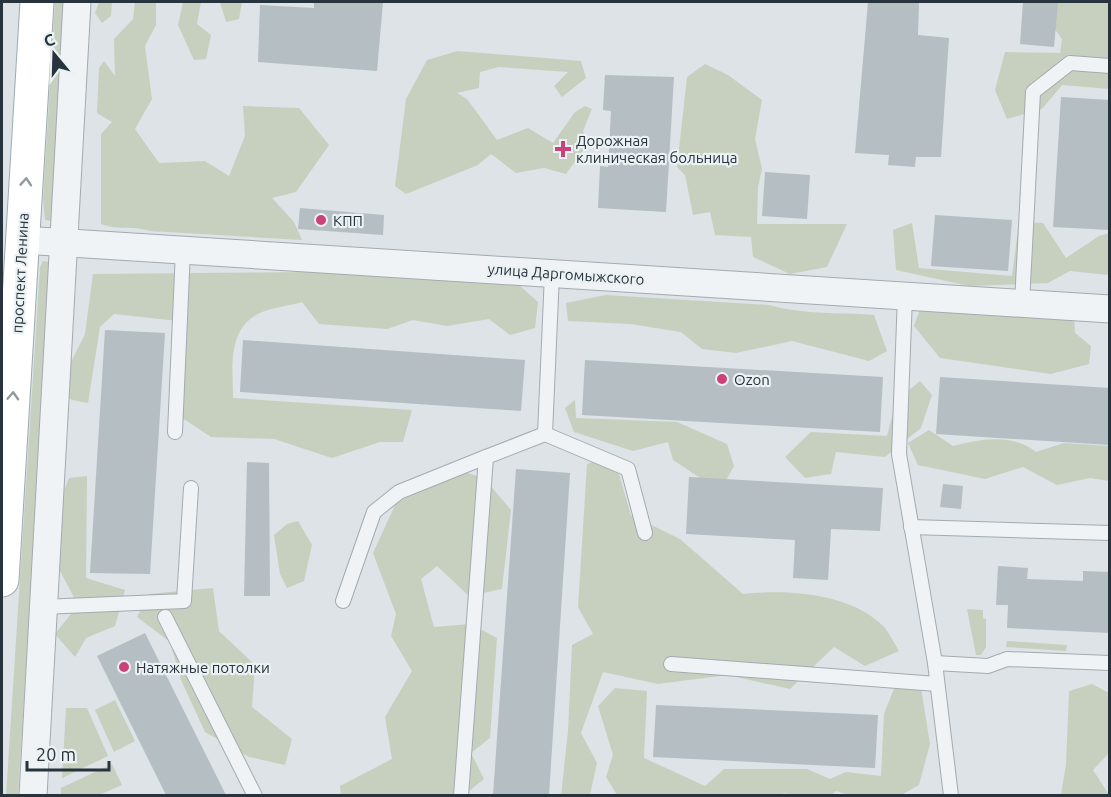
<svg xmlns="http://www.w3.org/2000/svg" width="1111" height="797" viewBox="0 0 1111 797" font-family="Ubuntu,sans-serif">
<rect width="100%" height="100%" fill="#dde3e7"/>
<!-- green -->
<g fill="#c7d0be">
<path d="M55,2H67L52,221L45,220L43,199Z"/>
<path d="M99,2H112L111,16L102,23L95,13Z"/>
<path d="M135,2H156V25L145,46L152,99L135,129L159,163L205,161L229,176L245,136L243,106L299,108L329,145L296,192L272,198L294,222L302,240L150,231C130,225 120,231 101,224V134L112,122L97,113L99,68L104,61L115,76L114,39L133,19Z"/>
<path d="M183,2H201L197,24L211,35L206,59L194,60L178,25Z"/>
<path d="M220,2H242L239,19L226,22Z"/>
<path d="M1044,2H1109V89L1062,85L1042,109L1007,119L995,90L1005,52L1060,53L1062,39L1043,13Z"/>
<path d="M457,51L581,61L586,78L562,97L554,86L568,72L499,67L480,72L479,88L457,93L467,99L497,140L528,128L553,143L575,112L585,106L592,109L583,131L588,144L566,174L544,168L516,173L491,154L478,165L406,194L395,186L406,99L427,60Z"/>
<path d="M705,64L728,75L762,100L755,139L762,169L758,187L757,224H847L827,267L790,274L753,257L751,237L715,235L710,212L693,215L685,175L677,167L687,77Z"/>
<path d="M1019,222L1043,223L1066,258L1099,236L1109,233V275L1070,271L1048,283L969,286L896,270L893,230L912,223L919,268L1012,276Z"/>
<path d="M43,261L49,262L51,268L18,795L6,796L40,267Z"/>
<path d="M308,272L510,277L538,302L535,328L510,335L489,319L447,326L413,320L387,329L319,324L302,302C288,306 268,308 256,315C227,332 233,369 233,398L412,410L403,442H380L332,458L274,439L211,437L176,414L178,321L114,314L100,327L88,403L72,400L57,390L85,334L93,274Z"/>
<path d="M606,295L769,305C803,315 838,312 874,315L887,351L869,361L792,341L736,353L702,349L681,332L630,324L568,321L566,303Z"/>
<path d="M921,307L1074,314L1075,333L1091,346L1089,364L1051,374L940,358L914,326Z"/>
<path d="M920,381L932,395L921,428L885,457L836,452L831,474L805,478L785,457L811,432L887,436L896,401Z"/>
<path d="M575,400L576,418L677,422L727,444L734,466L720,491L673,460L668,442L633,451L574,432L565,408Z"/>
<path d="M929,430L953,446C981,439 1012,433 1036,452L1064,443L1109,446V481L1090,478L1057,485L1023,467L985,479L918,465L908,443Z"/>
<path d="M613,454L631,515L680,539L743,594C787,589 852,593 884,627C890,634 894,643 899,651L865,666L834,647L790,689L728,675L658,684L603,672L581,733L597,763L590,795L561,796L568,731L572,645L593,634L578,607L587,464Z"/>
<path d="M460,471L484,478L511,510L502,589L469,596L437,566L421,579L434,627L471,624L497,638L490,738L471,753L484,779L463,796L341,795L340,786L392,759L385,717L412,671L391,636L396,614L373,553L396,503Z"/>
<path d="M87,476L86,578L125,590L115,626L86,638L75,657L55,634L78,605L56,563L57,508L69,478Z"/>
<path d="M298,521L312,545L304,581L287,588L280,574L274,535L287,524Z"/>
<path d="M213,588L219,631L255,665L252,707L292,739L285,765L249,757L205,732L181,680L170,642L137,617L149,594Z"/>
<path d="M967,609L983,610V618L986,619V647L981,655H976Z"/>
<path d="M1007,641L1067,645L1066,651L1006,647Z"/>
<path d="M1092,684L1109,693V753L1093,770L1109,795H1061L1066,764L1069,691Z"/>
<path d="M895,686L921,688L930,744L919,785L901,795H849L836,791L830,796L789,795L784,793L781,796L617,795L606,777L613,755L598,706L615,688L647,691L644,758L705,786L724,769H807L830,779L846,772L881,776L884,714Z"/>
<path d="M115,700L135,741L114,752L95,710Z"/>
<path d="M66,708H87L108,756L62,778Z"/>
<path d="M112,764L122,785L99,795H61V788Z"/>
</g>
<!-- building -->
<g fill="#b4bec3">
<path d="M314,2H383L377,71L258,62L260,5L314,8Z"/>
<path d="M868,2H919L918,35L949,38L941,157H916L915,167L888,165L889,155L855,153Z"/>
<path d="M1023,2H1058L1054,47L1020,44Z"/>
<path d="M605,75L674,77L666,212L598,208L600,166L608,167L611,111L603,110Z"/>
<path d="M1061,97L1110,100V230L1053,227Z"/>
<path d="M765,172L810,175L807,219L762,216Z"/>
<path d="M300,208L384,215L383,235L298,229Z"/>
<path d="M935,215L1012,220L1008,271L931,266Z"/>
<path d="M105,330L165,333L150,574L90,573Z"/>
<path d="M243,340L525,360L521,411L240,392Z"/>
<path d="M585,360L883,377L880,432L582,415Z"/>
<path d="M940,377L1110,388V445L936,434Z"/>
<path d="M247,462L269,463L270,596H244Z"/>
<path d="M516,469L570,473L549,795H493Z"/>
<path d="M689,477L883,488L880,531L831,529L828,580L793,578L795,540L686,534Z"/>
<path d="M943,484L963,486L961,509L940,507Z"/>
<path d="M998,566L1028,568L1027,579L1083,581V571L1110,572V633L1007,628L1008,605H996Z"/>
<path d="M145,633L226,795H166L97,656Z"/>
<path d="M656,705L878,715L875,768L653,757Z"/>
</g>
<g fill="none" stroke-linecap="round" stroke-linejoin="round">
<!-- service casing -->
<g stroke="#a3abb1" stroke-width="16">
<g id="service">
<path d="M552,274L545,434L628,469L645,533"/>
<path d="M905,296L899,454L935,663L951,796"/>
<path d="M1022,303L1033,92L1070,63L1110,66"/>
<path d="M175,432L183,250"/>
<path d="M911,527L1110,533"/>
<path d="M343,601L374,512L399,492L486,457"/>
<path d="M42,607L184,601L191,488"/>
<path d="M165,617L255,796"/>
<path d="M935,663L988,666L1007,659L1110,663"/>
<path d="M671,664L937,684"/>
<path d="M461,796L486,457L545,434"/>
</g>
</g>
<!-- minor casing -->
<g stroke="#a3abb1" stroke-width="29">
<g id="minor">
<path d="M22,240L1110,309"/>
<path d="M33,796L77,2"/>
</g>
</g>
<!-- primary casing -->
<g stroke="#9cabb2" stroke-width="35">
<path id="primary" d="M2,580L37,2"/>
</g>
<!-- service -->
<use href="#service" stroke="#eff3f5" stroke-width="14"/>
<!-- minor -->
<use href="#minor" stroke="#eff3f5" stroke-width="27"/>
<!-- primary -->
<use href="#primary" stroke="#fff" stroke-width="33"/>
</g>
<!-- one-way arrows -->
<defs><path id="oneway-chevron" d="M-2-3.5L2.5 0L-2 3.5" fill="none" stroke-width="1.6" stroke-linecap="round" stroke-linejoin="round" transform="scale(1.5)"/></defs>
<g stroke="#939a9e">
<use href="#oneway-chevron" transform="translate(26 182) rotate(-86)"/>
<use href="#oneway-chevron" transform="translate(13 396) rotate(-87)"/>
</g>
<!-- markers -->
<g fill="#cb427a" stroke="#ecf2f4" stroke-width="2">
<path d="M560 140h6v6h6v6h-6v6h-6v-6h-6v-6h6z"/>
<circle cx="321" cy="220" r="6"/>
<circle cx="722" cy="379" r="6"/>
<circle cx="124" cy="667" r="6"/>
</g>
<g text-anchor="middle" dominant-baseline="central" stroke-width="4.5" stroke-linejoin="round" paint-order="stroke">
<!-- poi labels -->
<g font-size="15" fill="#27343d" stroke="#ecf2f4" text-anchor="start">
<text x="576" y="140">Дорожная<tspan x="576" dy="17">клиническая больница</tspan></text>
<text x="333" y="220">КПП</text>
<text x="734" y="379">Ozon</text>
<text x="136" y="667">Натяжные потолки</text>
</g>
<!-- street labels -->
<g font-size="15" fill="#27343d" stroke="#ecf2f4">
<text transform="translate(20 273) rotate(-87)">проспект Ленина</text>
<text transform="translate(566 274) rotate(4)">улица Даргомыжского</text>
</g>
</g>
<!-- border -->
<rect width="1111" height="797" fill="none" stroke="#27343d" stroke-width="6"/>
<!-- north arrow -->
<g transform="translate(54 54) rotate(341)" stroke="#ecf2f4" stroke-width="4.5" paint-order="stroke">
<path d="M0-4.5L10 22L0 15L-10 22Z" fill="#27343d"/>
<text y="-9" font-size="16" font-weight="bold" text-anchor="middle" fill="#27343d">С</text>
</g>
<!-- scale -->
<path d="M27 761v9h82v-9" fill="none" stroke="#27343d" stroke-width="3"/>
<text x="36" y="761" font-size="18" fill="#27343d" stroke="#ecf2f4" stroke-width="4.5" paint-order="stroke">20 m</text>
</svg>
